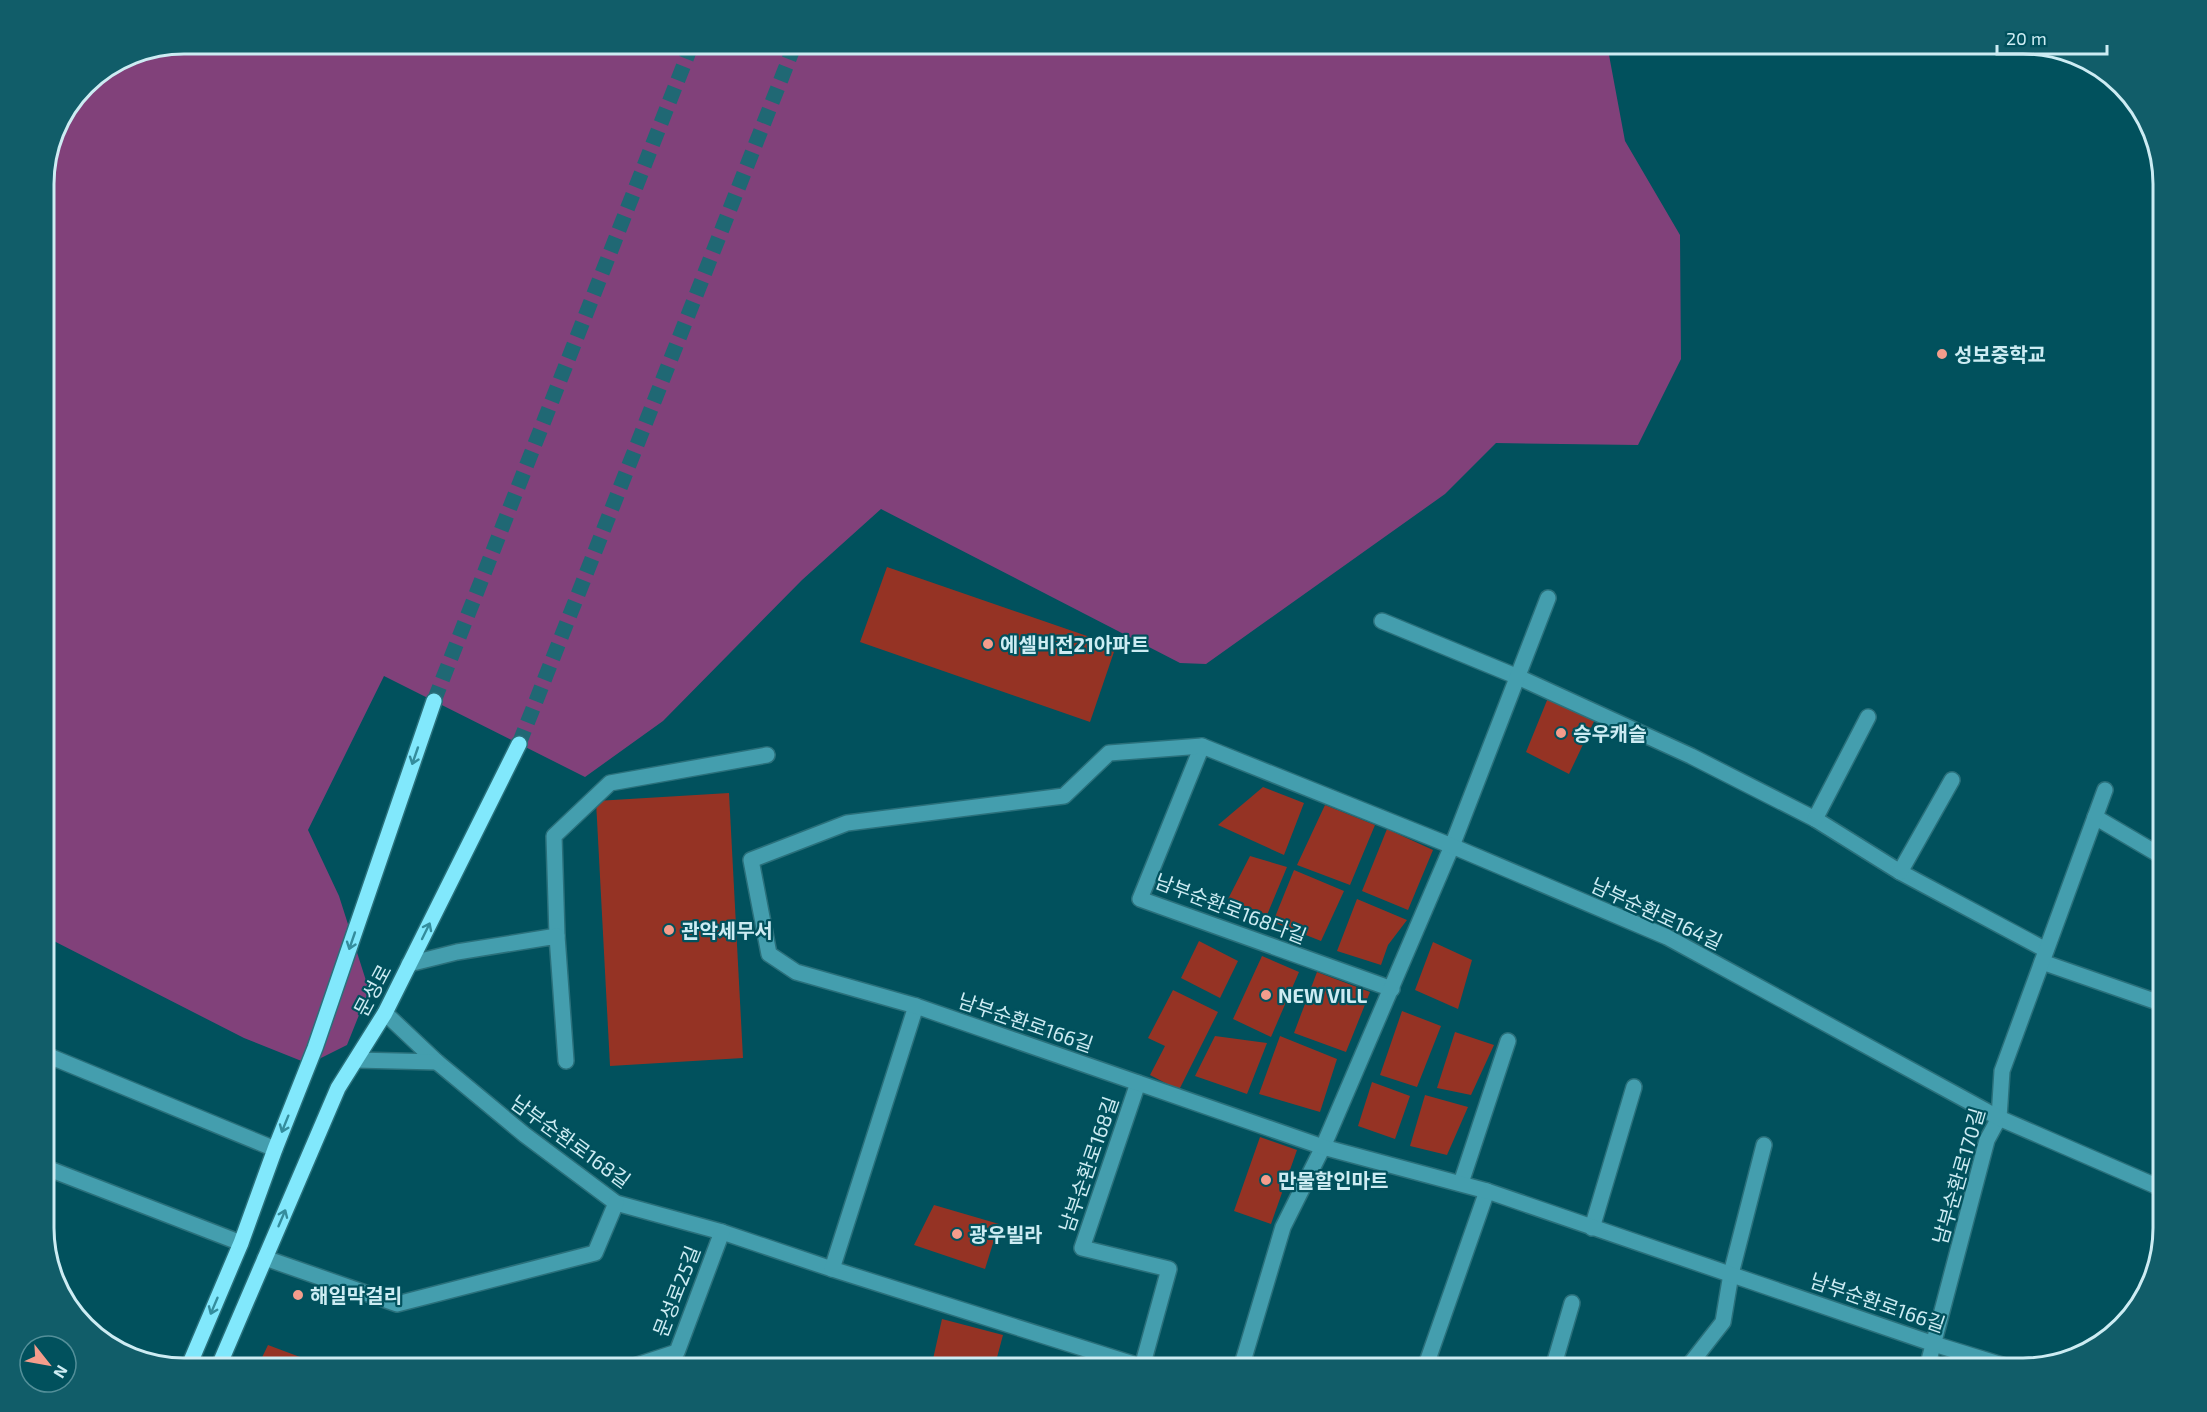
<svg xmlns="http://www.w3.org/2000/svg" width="2207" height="1412" viewBox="0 0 2207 1412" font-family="'Exo 2','Noto Sans KR',sans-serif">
<rect width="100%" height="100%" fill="#01515d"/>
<!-- green -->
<path fill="#81417a" d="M184,44H1613L1609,55L1625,141L1680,235L1681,359L1638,445L1496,443L1445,494L1206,664L1180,663L881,509L802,580L663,721L585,777L384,676L308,830L339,896L369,990L347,1045L309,1064L244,1038L44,936V176L58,122L85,85L131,54Z"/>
<!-- building -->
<g fill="#953324">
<path d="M887,567L1116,646L1090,722L860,642Z"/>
<path d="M1550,693L1598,713L1569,774L1526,752Z"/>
<path d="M1263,787L1304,803L1284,855L1218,825Z"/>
<path d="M729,793L743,1058L610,1066L596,801Z"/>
<path d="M1325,805L1375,825L1350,885L1297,865Z"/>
<path d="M1387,829L1433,850L1408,910L1362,891Z"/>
<path d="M1250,856L1287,867L1267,915L1228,899Z"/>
<path d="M1294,870L1344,891L1321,941L1273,922Z"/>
<path d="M1357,899L1407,920L1388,945L1381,965L1337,951Z"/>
<path d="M1199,941L1238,961L1220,998L1181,978Z"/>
<path d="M1433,942L1472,960L1458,1009L1415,990Z"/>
<path d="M1262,956L1299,972L1271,1037L1233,1019Z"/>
<path d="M1317,972L1370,992L1346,1052L1294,1033Z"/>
<path d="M1173,990L1218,1012L1179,1090L1150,1075L1165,1046L1148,1038Z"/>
<path d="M1402,1011L1441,1026L1417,1087L1380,1075Z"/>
<path d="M1455,1032L1494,1045L1471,1095L1437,1088Z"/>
<path d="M1215,1036L1267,1043L1247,1094L1195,1076Z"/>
<path d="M1280,1036L1337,1059L1320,1112L1259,1094Z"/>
<path d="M1372,1082L1410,1096L1395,1139L1358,1126Z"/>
<path d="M1425,1095L1468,1107L1447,1155L1410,1146Z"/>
<path d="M1260,1137L1297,1150L1271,1224L1234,1211Z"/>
<path d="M934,1205L999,1224L985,1269L914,1245Z"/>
<path d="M942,1319L1003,1335L995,1365L983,1368H931Z"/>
<path d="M268,1345L300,1357L295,1368H257Z"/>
</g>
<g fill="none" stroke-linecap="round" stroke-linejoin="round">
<!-- major-tunnel -->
<g stroke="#206874" stroke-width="15" stroke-dasharray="15 8" stroke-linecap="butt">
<path d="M434,701L692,44"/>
<path d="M519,744L795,44"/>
</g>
<!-- minor casing -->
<g stroke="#2a707b" stroke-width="18">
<g id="minor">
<path d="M1382,621L1518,677L1691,756L1815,819L1900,872L2046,950"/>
<path d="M1202,746L1140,899L1392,989"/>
<path d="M2095,817L2163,857"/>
<path d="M1815,819L1868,717"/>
<path d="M1900,872L1952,780"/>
<path d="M557,936L554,836L610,783L767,755"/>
<path d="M2042,962L2163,1004"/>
<path d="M409,964L457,952L557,936L566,1061"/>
<path d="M385,1013L437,1062L525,1135L616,1203L722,1232L832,1269L1146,1368"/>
<path d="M44,1054L275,1149"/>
<path d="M356,1060L437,1062"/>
<path d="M1138,1083L1082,1248L1169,1269L1142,1367"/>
<path d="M44,1167L241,1243"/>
<path d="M1461,1183L1508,1041"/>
<path d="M1592,1228L1634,1087"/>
<path d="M265,1258L397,1304L595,1253L616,1203"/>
<path d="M832,1269L916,1006"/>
<path d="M628,1368L677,1352L722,1232"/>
<path d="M1241,1368L1283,1227L1323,1147L1452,846L1548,598"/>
<path d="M1425,1368L1487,1191"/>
<path d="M1553,1368L1572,1303"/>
<path d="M1687,1368L1723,1322L1731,1274L1764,1145"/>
<path d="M1927,1368L1987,1140L1999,1118L2002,1071L2105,790"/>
<path d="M2012,1368L1934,1344L1487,1191L1323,1147L916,1006L796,972L769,954L751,860L847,823L1064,796L1109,753L1202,746L1452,846L1667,937L1999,1118L2163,1189"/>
</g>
</g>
<!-- major casing -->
<g stroke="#2a707b" stroke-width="18">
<g id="major">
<path d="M188,1368L241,1243L275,1149L315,1048L434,701"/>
<path d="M218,1368L338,1088L385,1013L519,744"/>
</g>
</g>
<!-- minor -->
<use href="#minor" stroke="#449eae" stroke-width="15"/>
<!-- major -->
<use href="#major" stroke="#81e8fc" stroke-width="15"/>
</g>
<!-- one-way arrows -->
<defs><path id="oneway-shaft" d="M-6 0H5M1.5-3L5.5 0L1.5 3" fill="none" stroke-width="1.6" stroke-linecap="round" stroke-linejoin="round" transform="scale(1.5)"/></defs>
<g stroke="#348d9d">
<use href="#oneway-shaft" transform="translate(415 756) rotate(109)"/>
<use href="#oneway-shaft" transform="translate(426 931) rotate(-64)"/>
<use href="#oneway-shaft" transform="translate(352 941) rotate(109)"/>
<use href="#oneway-shaft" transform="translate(285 1124) rotate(112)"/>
<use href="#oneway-shaft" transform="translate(282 1218) rotate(-67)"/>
<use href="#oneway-shaft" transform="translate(214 1306) rotate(113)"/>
</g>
<!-- markers -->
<g fill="#f49d8c" stroke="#01515d" stroke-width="2">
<circle cx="1942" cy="354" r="6"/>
<circle cx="988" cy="644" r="6"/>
<circle cx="1561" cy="733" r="6"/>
<circle cx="669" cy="930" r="6"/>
<circle cx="1266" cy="995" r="6"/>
<circle cx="1266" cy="1180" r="6"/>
<circle cx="957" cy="1234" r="6"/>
<circle cx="298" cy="1295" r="6"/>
</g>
<g text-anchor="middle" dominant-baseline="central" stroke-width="4.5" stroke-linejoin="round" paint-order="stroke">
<!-- poi labels -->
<g font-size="20" font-weight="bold" fill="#cdecf3" stroke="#01515d" text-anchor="start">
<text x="1954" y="354">성보중학교</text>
<text x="1000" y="644">에셀비전21아파트</text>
<text x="1573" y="733">승우캐슬</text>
<text x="681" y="930">관악세무서</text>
<text x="1278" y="995">NEW VILL</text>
<text x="1278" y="1180">만물할인마트</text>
<text x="969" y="1234">광우빌라</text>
<text x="310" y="1295">해일막걸리</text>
</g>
<!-- street labels -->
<g font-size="20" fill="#cdecf3" stroke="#01515d">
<text transform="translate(1231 908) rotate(21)">남부순환로168다길</text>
<text transform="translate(1657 913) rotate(25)">남부순환로164길</text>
<text transform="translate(372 990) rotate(-62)">문성로</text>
<text transform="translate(1026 1022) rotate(19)">남부순환로166길</text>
<text transform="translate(571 1141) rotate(36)">남부순환로168길</text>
<text transform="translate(1088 1164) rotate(-71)">남부순환로168길</text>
<text transform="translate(1958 1176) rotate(-74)">남부순환로170길</text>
<text transform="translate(676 1291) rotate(-69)">문성로25길</text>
<text transform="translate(1878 1302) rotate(19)">남부순환로166길</text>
</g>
</g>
<!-- crop -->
<path d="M0 0H2207V1412H0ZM184 54H2023A130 130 0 0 1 2153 184V1228A130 130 0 0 1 2023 1358H184A130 130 0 0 1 54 1228V184A130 130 0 0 1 184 54Z" fill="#115d69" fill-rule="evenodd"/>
<path fill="none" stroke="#cdecf3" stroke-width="3" d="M184 54H2023A130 130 0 0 1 2153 184V1228A130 130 0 0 1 2023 1358H184A130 130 0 0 1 54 1228V184A130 130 0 0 1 184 54Z"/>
<!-- north arrow -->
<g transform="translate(48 1364) rotate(121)"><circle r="28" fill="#01515d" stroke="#538f99" stroke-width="1.5"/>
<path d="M0-4.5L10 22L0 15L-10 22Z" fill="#f49d8c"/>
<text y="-9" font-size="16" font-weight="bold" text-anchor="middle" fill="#cdecf3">N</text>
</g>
<!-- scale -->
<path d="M1997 45v9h110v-9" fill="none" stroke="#cdecf3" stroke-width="3"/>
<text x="2006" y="45" font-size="18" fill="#cdecf3" stroke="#01515d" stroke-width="4.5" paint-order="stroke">20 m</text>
</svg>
